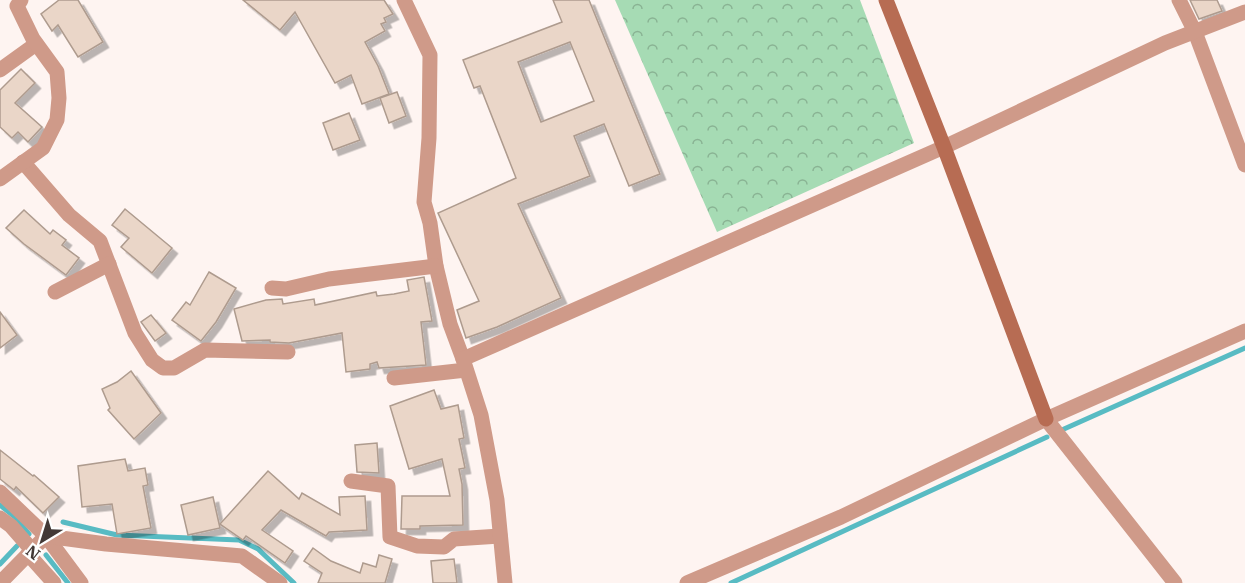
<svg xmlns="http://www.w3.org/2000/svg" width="1245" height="583" viewBox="0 0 1245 583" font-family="'IBM Plex Serif',serif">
<defs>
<pattern id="park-crowns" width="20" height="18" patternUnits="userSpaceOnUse" patternTransform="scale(1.5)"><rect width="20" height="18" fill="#a6dbb4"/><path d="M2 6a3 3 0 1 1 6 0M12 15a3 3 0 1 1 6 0" fill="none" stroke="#89b393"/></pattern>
<filter id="shadow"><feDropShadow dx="5.5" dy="5.5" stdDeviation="0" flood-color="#0004"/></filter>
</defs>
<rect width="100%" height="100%" fill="#fef4f1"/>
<!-- park -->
<path fill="url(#park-crowns)" d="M615,0H860L914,143L717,232Z"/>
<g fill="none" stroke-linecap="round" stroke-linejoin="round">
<!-- stream -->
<g stroke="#58bbc3" stroke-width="5">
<path d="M1064,429L1245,348"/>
<path d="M0,505L15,517L29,534"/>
<path d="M63,522L117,535L239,540L258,549L294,583"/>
<path d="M46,555L68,583"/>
<path d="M0,564L17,546"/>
<path d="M731,583L1047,437"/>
</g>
</g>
<!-- building -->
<g fill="#ead6c8" stroke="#ae9b8e" stroke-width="1.5" fill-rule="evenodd" filter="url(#shadow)">
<path d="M59,0H78L103,42L78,57L58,25L52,31L41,14Z"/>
<path d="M243,0H384L393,14L384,18L386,22L381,24L385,31L365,42L378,66L389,94L362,104L351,75L335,83L295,12L280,30Z"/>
<path d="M553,0H589L660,174L629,186L604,124L574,136L590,176L518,204L561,298L497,327L466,338L457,310L479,301L438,213L516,178L480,86L474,88L463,60L562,22ZM570,42L594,101L541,122L518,62Z"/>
<path d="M1190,0H1217L1222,11L1199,19Z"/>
<path d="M21,69L35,83L15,103L42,127L28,142L18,132L12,138L0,127V90Z"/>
<path d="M397,92L406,116L389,123L380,98Z"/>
<path d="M349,113L360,140L333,150L323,123Z"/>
<path d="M125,209L172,248L152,273L121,247L129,238L112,225Z"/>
<path d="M24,210L50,234L53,230L66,240L62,245L79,258L66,275L24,244L6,228Z"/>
<path d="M209,272L236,288L216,322L201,341L172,320L186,302L190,305Z"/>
<path d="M424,277L432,321L421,322L426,365L379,368L377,362L370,364V369L346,372L342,333L289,343L270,342V340L242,341L234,309L266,300L282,299L283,304L314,299L315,305L376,292L377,296L394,294L409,291L407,280Z"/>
<path d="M0,312L17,335L0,348Z"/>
<path d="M151,315L166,333L155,341L141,322Z"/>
<path d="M131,371L161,413L134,439L108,410L110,408L102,389L117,382Z"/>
<path d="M434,390L441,409L458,405L464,438L459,439L465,468L459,469L462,484L463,525L420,526V529H401L402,496H450L442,459L409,469L390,406Z"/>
<path d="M377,443L379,473L357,472L355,445Z"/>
<path d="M0,450L33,476L34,475L59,497L43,513L16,487L14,490L0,479Z"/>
<path d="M125,459L128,471L145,468L148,485L143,486L151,528L117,534L112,504L82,507L78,466Z"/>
<path d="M268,471L299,499L302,493L340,515L339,497L365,496L367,530L329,532L326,536L281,510L262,530L293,551L285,563L246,536L243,540L220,524Z"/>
<path d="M213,497L220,528L188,535L181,505Z"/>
<path d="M313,548L331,561L360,573L363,563L376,567L379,555L392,559L385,583H318L322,573L304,561Z"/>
<path d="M454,559L457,583H433L431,561Z"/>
</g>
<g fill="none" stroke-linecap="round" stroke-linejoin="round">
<!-- street -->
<g stroke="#cf9a89" stroke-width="15">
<path d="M404,0L430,55L429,138L424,202L430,223L436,266L450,324L463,359"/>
<path d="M1179,0L1195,32L1245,165"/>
<path d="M0,70L36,44"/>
<path d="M23,162L69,215L100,241L135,333L152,360L163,368H174L205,350L288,352"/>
<path d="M0,179L43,148L57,120L59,98L57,72L33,39L17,6L21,0"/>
<path d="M272,288L286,289L329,279L436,266"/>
<path d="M55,292L109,264"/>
<path d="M394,378L466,370"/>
<path d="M1046,419L1175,583"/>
<path d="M351,481L388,486L390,537L417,546L444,547L454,539L500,536"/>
<path d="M0,492L46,536L81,583"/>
<path d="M0,518L11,526L32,550"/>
<path d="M46,536L106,544L242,556L280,583"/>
<path d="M28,554L54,583"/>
<path d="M0,583L46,536"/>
<path d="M505,583L497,500L481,415L463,359L944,147L1165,43L1245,12"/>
<path d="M687,583L841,517L1046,419L1245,331"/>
</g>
<!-- secondary -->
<path stroke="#b76c53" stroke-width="15" d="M886,0L944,147L1046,419"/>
</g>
<!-- north arrow -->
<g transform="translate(42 541) rotate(218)" stroke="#ffffff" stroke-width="4.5" paint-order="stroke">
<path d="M0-4.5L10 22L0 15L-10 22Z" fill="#433936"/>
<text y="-9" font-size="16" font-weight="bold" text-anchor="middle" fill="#433936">N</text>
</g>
</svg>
